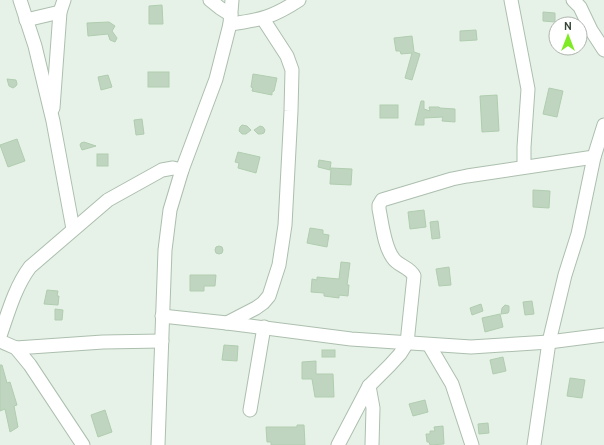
<svg xmlns="http://www.w3.org/2000/svg" width="604" height="445" viewBox="0 0 604 445" font-family="Cabin,sans-serif">
<rect width="100%" height="100%" fill="#e6f2e7"/>
<!-- building -->
<g fill="#c0d5bf" stroke="#b0cdb0">
<path d="M162,5L163,24H149V6Z"/>
<path d="M543,12L555,13V22L543,21Z"/>
<path d="M109,22L115,26L112,31L117,38L115,42L110,40L108,34L88,36L87,23Z"/>
<path d="M476,30L477,40L460,41V31Z"/>
<path d="M412,36L414,52L420,54L412,80L405,78L412,53L401,54L400,51H396L394,38Z"/>
<rect x="148" y="72" width="21" height="15"/>
<path d="M253,74L277,78L274,91L272,92V95L252,91L253,88L251,87Z"/>
<path d="M108,75L112,87L101,90L98,77Z"/>
<path d="M7,79L16,80L17,84L16,86L13,88L9,86Z"/>
<path d="M549,88L563,91L557,117L543,114Z"/>
<path d="M497,95L499,131L482,132L480,96Z"/>
<path d="M421,101H424V109L430,111L429,107H439L440,108L455,109V122L442,121L443,117L424,118V125H415Z"/>
<rect x="380" y="105" width="18" height="13"/>
<path d="M142,119L144,134L136,135L134,120Z"/>
<path d="M242,125L247,126L251,130L246,134H242L239,131L240,127Z"/>
<path d="M260,126L263,127L265,130L264,133L261,134H258L254,130Z"/>
<path d="M17,139L25,161L8,167L0,145Z"/>
<path d="M84,142L96,146L82,150L80,145L81,143Z"/>
<path d="M238,152L260,157L256,173L238,168L239,163L235,162Z"/>
<rect x="97" y="154" width="11" height="12"/>
<path d="M319,160L331,162L330,170L318,167Z"/>
<path d="M331,168L352,169L351,185L330,184Z"/>
<path d="M533,190L550,191L549,208L533,207Z"/>
<path d="M424,210L426,227L410,229L408,212Z"/>
<path d="M438,221L440,238L432,239L430,222Z"/>
<path d="M310,228L323,230V234L329,235L327,247L307,243Z"/>
<circle cx="219" cy="250" r="4"/>
<path d="M341,262L350,263L347,285H349L348,296L339,295V298L324,296V293L311,292L312,279L317,280V277L339,279Z"/>
<path d="M449,267L451,285L439,286L436,269Z"/>
<path d="M190,275H216L215,286H204V291H190Z"/>
<path d="M47,290L58,291L57,296H59L58,305L44,304Z"/>
<path d="M532,301L534,314L525,315L523,302Z"/>
<path d="M481,304L483,311L472,315L470,308Z"/>
<path d="M505,305L509,306V311L508,313L501,314L502,308Z"/>
<path d="M55,309L63,310L62,320H55Z"/>
<path d="M500,314L503,327L485,332L482,318Z"/>
<path d="M224,345L238,346L237,361L222,360Z"/>
<rect x="322" y="350" width="13" height="7"/>
<path d="M503,357L506,371L493,374L490,360Z"/>
<path d="M316,361V374H333L334,397H315L312,379H302V362Z"/>
<path d="M0,365H2L7,383L10,382L17,405L14,406L18,427L10,432L5,409L0,411Z"/>
<path d="M570,378L585,380L582,398L567,396Z"/>
<path d="M425,400L428,412L413,416L409,404Z"/>
<path d="M105,410L112,432L98,437L91,415Z"/>
<path d="M488,423L489,433L479,434L478,424Z"/>
<path d="M297,425H304L305,445H271V442H267L266,427H297Z"/>
<path d="M443,426L444,444L430,445L429,442H427L426,434H430V431H435L434,427Z"/>
</g>
<g fill="none" stroke-linecap="round" stroke-linejoin="round">
<!-- minor casing -->
<g stroke="#acbfae" stroke-width="15">
<g id="minor">
<path d="M20,0L35,46L53,121L73,229"/>
<path d="M210,0L220,8L231,15"/>
<path d="M511,0L528,89L524,147V166"/>
<path d="M573,0L580,7L591,30L604,50"/>
<path d="M26,20L60,12"/>
<path d="M230,24C261,20 273,17 299,0"/>
<path d="M53,108L60,12L64,0"/>
<path d="M162,316L227,323L351,339L471,347L549,342L604,335"/>
<path d="M227,323L256,308L263,303L269,296L279,265L285,225L291,111L292,70L287,56L263,19"/>
<path d="M0,336C8,313 15,287 30,267L108,200L162,170L173,168L182,170"/>
<path d="M0,341L16,348L30,365L83,445"/>
<path d="M429,345L452,384L472,445"/>
<path d="M16,348L103,342L162,341"/>
<path d="M369,386L373,408L372,445"/>
<path d="M250,410L264,327"/>
<path d="M158,445L165,250L170,210L182,170L216,79L230,24L232,0"/>
<path d="M338,445L369,386L390,365L400,354L407,343L414,276C410,267 398,266 393,258C384,246 382,223 379,209V205L382,200L452,179L467,176L594,157"/>
<path d="M534,445L549,342L565,275L578,234L594,157L604,125"/>
</g>
</g>
<!-- minor -->
<use href="#minor" stroke="#fff" stroke-width="13"/>
</g>
<!-- north arrow -->
<g transform="translate(568 36)"><circle r="19" fill="#ffffff" stroke="#afb4af"/>
<path d="M0-3L7 15L0 10L-7 15Z" fill="#80ea25"/>
<text y="-6" font-size="11" font-weight="bold" text-anchor="middle" fill="#364436">N</text>
</g>
</svg>
